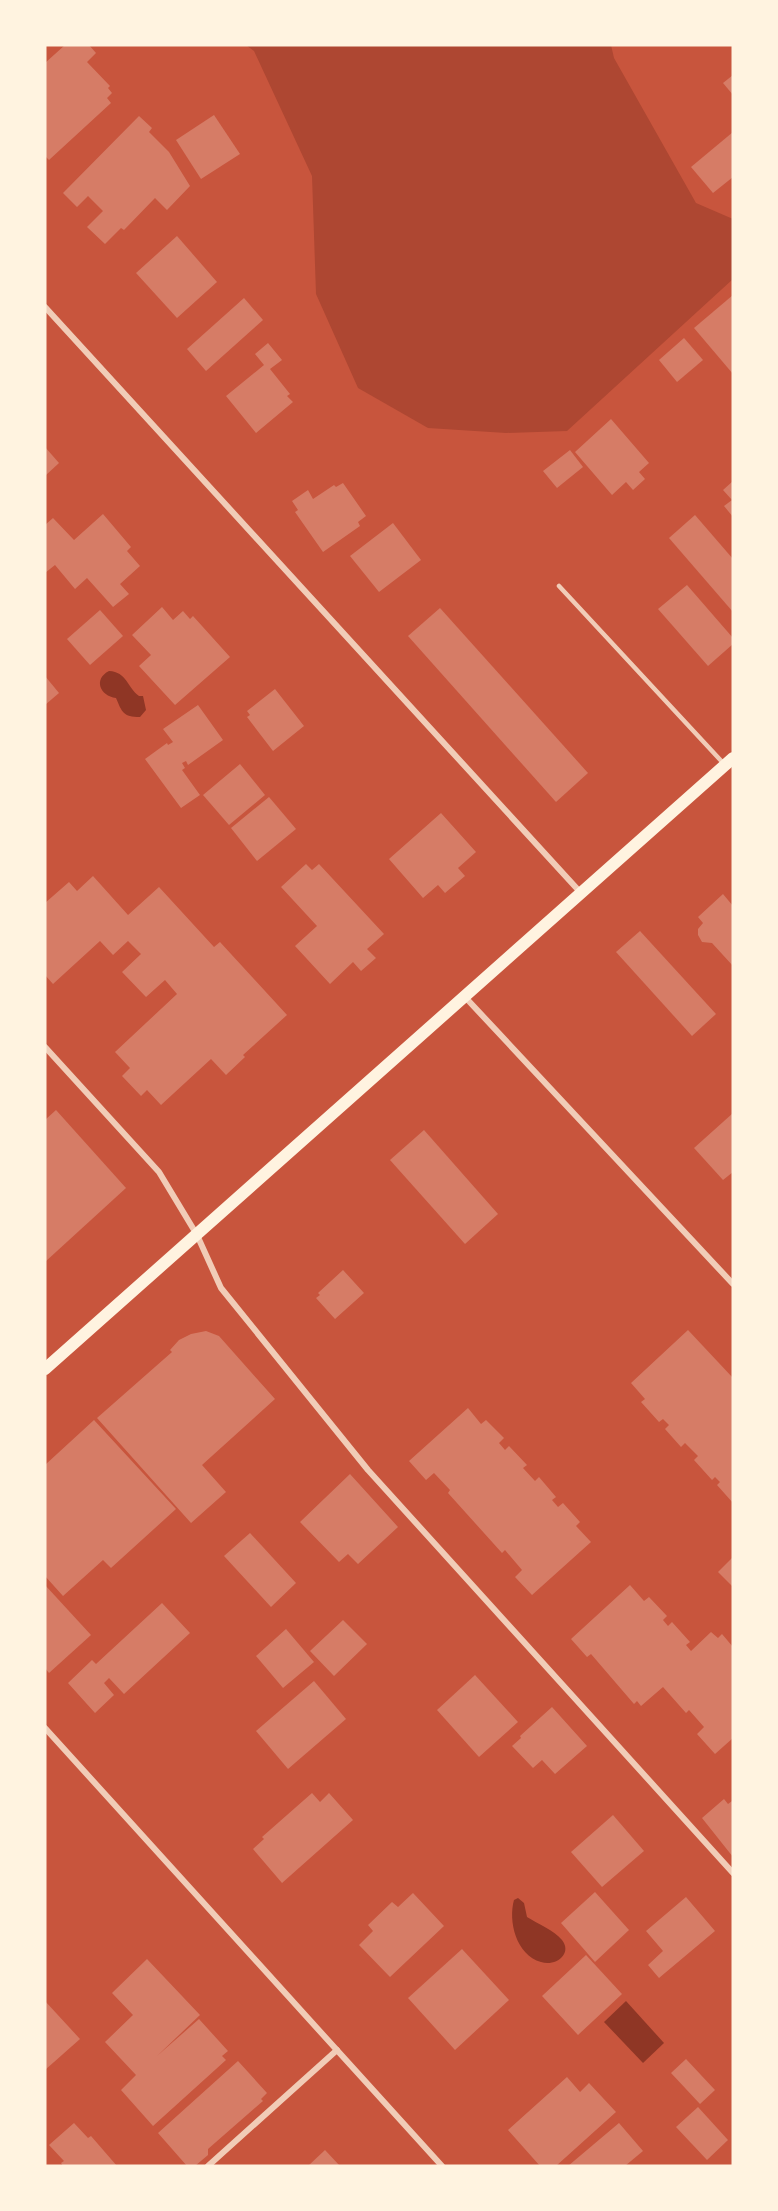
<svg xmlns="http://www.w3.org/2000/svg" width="778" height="2211" viewBox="0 0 778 2211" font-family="Helvetica,sans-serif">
<rect width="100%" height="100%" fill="#c8553d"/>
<!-- green -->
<path fill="#ae4732" d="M246,45H611L614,58L696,203L733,219V279L567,431L506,433L428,428L358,388L316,294L312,176L254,51Z"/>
<!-- water -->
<g fill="#8f3625">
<path d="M109,671C127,672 127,687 139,696H143L146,710L140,717C123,717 122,712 116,698C100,696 93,679 109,671Z"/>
<path d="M518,1898L524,1903L527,1917C538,1924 554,1930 562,1940C573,1954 555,1967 541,1962C516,1955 508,1921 514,1900Z"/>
<path d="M626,2001L664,2043L643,2063L604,2022Z"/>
</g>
<!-- building -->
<g fill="#d67c66">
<path d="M65,45H89L96,53L87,62L110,86L108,88L112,93L107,98L111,103L49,160L45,156V63Z"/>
<path d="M733,75V95L723,83Z"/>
<path d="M214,115L240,154L201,179L176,140Z"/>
<path d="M139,116L152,128L149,132L169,152L190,186L167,210L155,198L124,230L121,228L105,244L87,227L103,211L88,196L77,207L63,193Z"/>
<path d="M733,132V177L713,193L691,167Z"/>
<path d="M177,236L217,282L177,318L136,273Z"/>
<path d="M733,295V374L694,328Z"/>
<path d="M244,298L263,320L206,371L187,349Z"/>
<path d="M684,338L703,360L677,382L659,360Z"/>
<path d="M268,343L282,360L270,369L290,394L287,396L293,402L256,433L226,396L264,365L255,354Z"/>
<path d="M611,419L649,463L639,472L645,479L633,490L626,482L612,495L575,452Z"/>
<path d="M45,447L59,463L45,476Z"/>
<path d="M570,450L583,467L557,488L543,471Z"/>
<path d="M733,481V517L724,506L732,500L723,490Z"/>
<path d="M343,483L366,516L358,522L360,526L323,552L295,512L298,510L292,501L308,490L313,499L334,485L336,487Z"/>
<path d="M103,514L131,547L127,551L140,566L120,584L129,594L113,607L87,578L75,589L55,565L45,573V525L53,518L74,540Z"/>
<path d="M695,515L733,559V612L669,538Z"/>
<path d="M393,523L421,560L379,592L350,556Z"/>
<path d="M687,585L733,638V644L708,666L658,609Z"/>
<path d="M162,607L173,620L183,611L190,619L193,616L230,657L175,705L139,666L151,655L132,635Z"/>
<path d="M440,608L588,773L556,802L408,636Z"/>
<path d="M100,610L123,636L90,665L67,639Z"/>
<path d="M45,676L59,693L45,705Z"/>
<path d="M275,689L304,726L273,751L247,717L250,715L247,711Z"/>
<path d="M198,705L223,740L188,765L186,761L182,763L185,768L182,770L200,795L181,808L145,759L167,743L168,745L173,742L163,729Z"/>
<path d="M240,764L265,795L229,825L203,795Z"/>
<path d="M269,797L296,829L257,861L231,828Z"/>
<path d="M441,813L476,852L458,868L465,876L445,893L438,885L423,898L389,859Z"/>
<path d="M306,864L312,870L319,864L384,934L367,949L376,958L361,971L353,962L330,984L295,946L317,926L281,887Z"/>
<path d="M93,876L128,915L159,887L214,947L220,942L287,1015L243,1055L245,1057L226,1075L211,1059L161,1105L147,1090L141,1096L122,1076L130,1068L115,1052L177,994L165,980L146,997L122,972L141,954L128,941L113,955L100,941L53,984L45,975V903L69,882L77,891Z"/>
<path d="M723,894L733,906V966L712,943L702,942L698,935V929L703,923L698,917Z"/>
<path d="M640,931L716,1014L692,1036L616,952Z"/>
<path d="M56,1110L126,1188L45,1262V1120Z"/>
<path d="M733,1113V1172L723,1180L694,1148Z"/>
<path d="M424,1130L498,1214L465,1244L390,1160Z"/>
<path d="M343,1270L364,1293L335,1319L316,1298L320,1295L318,1293Z"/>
<path d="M688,1330L733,1378V1503L717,1485L720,1482L715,1477L712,1480L694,1460L698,1456L685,1443L681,1447L665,1429L669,1425L663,1419L659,1422L641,1402L645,1399L631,1383Z"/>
<path d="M206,1331L219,1336L275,1399L202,1465L226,1492L191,1523L97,1418L172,1352L170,1350L179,1340L191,1334Z"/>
<path d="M468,1408L481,1424L486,1420L504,1438L499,1443L505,1450L509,1446L527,1465L523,1468L535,1481L539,1477L556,1497L552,1500L558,1507L563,1503L580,1522L576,1526L591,1542L532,1595L515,1577L522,1570L505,1550L502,1553L448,1493L450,1490L434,1473L426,1480L409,1461Z"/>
<path d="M94,1420L176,1509L111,1568L103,1560L63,1596L45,1576V1465Z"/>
<path d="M350,1474L398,1527L358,1564L348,1554L339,1562L300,1522Z"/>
<path d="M250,1533L296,1583L271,1607L224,1556Z"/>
<path d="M733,1557V1587L718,1572Z"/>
<path d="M45,1585L91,1635L49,1673L45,1668Z"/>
<path d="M630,1585L644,1601L649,1597L667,1616L663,1620L668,1626L672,1622L690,1642L686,1645L691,1651L711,1632L718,1638L722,1634L733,1647V1738L715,1754L697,1734L704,1727L689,1710L686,1713L663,1687L641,1706L637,1701L634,1704L591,1654L587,1657L571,1639Z"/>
<path d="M162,1603L190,1633L124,1694L109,1678L104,1683L114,1695L95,1713L68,1683L92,1660L96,1664Z"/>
<path d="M343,1620L367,1644L334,1676L310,1651Z"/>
<path d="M286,1629L314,1662L283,1688L256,1656Z"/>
<path d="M475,1675L518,1722L479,1757L437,1710Z"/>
<path d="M314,1681L346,1719L288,1769L256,1731Z"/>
<path d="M552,1707L587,1746L555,1774L542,1760L533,1768L512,1746L521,1738L520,1736Z"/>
<path d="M312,1793L320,1802L329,1793L353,1820L282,1883L253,1849L264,1839L262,1837Z"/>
<path d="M724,1799L728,1804L732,1801L733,1803V1857L702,1818Z"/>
<path d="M613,1815L644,1851L602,1887L571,1852Z"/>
<path d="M595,1892L629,1930L595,1962L561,1923Z"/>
<path d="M413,1893L444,1926L390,1977L359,1945L373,1931L368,1925L392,1902L398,1907Z"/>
<path d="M686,1897L715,1931L659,1978L648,1965L663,1951L646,1931Z"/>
<path d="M462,1949L509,2000L455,2050L408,1998Z"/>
<path d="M586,1955L622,1994L578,2035L542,1996Z"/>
<path d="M147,1959L200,2015L157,2056L199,2019L228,2051L222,2056L226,2060L153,2126L121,2090L136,2075L105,2042L133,2015L112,1993Z"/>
<path d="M45,2001L80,2039L45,2070Z"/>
<path d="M686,2059L715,2090L700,2104L671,2073Z"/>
<path d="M238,2061L267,2093L261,2099L263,2101L208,2149V2155L195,2166H187L158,2133Z"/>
<path d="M567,2077L580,2092L589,2083L616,2112L556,2166H540L508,2130Z"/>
<path d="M698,2107L728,2140L707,2160L676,2127Z"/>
<path d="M74,2123L88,2138L91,2136L117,2166H63L61,2163L64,2161L49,2145Z"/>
<path d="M619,2123L643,2151L625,2166H568Z"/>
<path d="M325,2150L340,2166H308Z"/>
</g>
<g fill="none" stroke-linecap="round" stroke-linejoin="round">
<!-- service -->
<path stroke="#f1ccb7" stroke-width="4.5" d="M559,586L725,765"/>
<!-- minor -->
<g stroke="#f1ccb7" stroke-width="6">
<path d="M45,307L581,893"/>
<path d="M465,997L733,1284"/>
<path d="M45,1047L159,1172L197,1235L221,1288L368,1470L733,1873"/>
<path d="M45,1728L442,2166"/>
<path d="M208,2166L337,2050"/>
</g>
<!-- secondary -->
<path stroke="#fff3e0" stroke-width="12" d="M45,1369L733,758"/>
</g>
<!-- border -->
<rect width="778" height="2211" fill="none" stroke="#fff3e0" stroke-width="93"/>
</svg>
